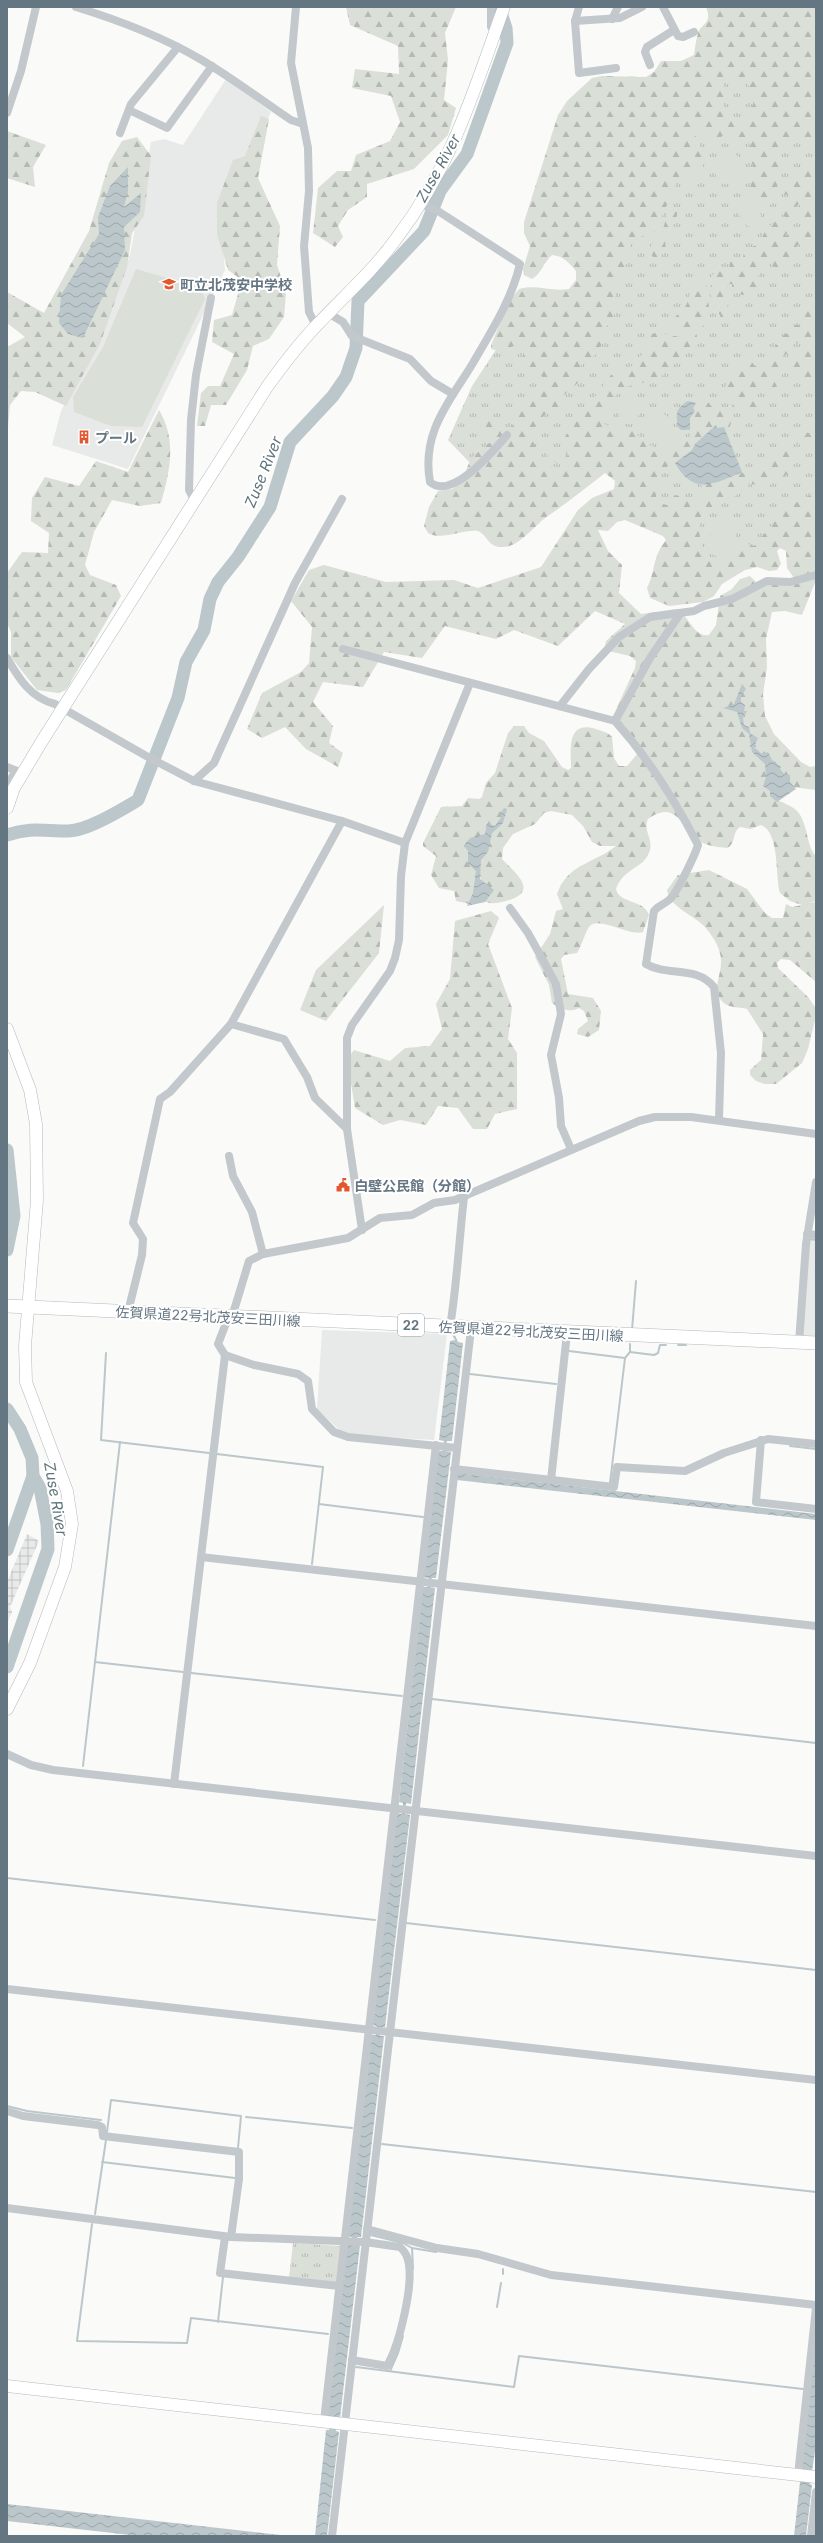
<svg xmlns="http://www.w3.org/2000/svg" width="823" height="2543" viewBox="0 0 823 2543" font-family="Inter,'Noto Sans JP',sans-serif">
<defs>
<pattern id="industrial-grid" width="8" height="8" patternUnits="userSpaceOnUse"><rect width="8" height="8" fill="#e8e9e9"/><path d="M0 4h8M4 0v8" fill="none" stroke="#c0c1c2"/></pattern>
<pattern id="grass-tufts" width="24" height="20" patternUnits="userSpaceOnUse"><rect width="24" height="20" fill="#dadfd7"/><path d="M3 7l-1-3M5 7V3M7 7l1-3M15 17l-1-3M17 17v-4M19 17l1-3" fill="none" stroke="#b4b9b4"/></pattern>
<pattern id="forest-firs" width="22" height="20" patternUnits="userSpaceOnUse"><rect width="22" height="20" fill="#dadfd7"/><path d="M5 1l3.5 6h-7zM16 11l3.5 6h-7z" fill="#b4b9b4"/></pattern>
<pattern id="water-waves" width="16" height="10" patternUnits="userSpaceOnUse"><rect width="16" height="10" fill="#bbc7cb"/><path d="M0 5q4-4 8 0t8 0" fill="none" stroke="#9ca6aa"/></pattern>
</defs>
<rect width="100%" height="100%" fill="#fafaf8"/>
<!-- built -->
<g fill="#e8e9e9">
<path d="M226,79L271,112L248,160L221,228L225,270L128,469L52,445L61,411L98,339L130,255L151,142L164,139L183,145Z"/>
<path d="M809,1240H816V1338L802,1337Z"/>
<path d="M322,1330L447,1334L434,1440L345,1435L317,1409Z"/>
</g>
<!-- industrial -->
<path fill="url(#industrial-grid)" d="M27,1534L39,1541L10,1607L12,1612L7,1623V1582Z"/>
<!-- grass -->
<g fill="url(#grass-tufts)">
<path d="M722,52L816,69V527L700,576L610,464L511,526L472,465L448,440L472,386L509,330L571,325Z"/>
<path d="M293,2243L341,2246L337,2283L289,2278Z"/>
</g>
<!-- forest -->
<g fill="url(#forest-firs)" fill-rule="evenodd">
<path d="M346,7H456L445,33L448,60L444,100L456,108L448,135L414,169L367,184V197L348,210L338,226L343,237L335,247L313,233L318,188L337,171H351L356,155L390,141L400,122L391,96L352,88L355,69L399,74L398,46L350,25Z"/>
<path d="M706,7H816V144L812,145L796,139L785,144L781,154L776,198L773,203L768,206L752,196L749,175L753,172C753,162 749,153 750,144C733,139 733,129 715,140L708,137L702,129L693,131C698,140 705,156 703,167L691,177H683L677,181L656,231L640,237L631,244L623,277H627V280L623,281L620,277L612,294H615V302L613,304L615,324L608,325L596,335L597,341L601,342V351L591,358L588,363H582L579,370L582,372L579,376V382L558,400L559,403H561L560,407L563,408L560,414L547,412L529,433L542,460L557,470L566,468L568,464L564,467L556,462H548L547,451L550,449L557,453L558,459L568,456L563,446L565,437L611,375L632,366L644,352L652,334L658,332L679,337L680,333L672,328C670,318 680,314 685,307C692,298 686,285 704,280L706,282L710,317C708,324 702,328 695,328C694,332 697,333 697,337C695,344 665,373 659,379L625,387L614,397L604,424L620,430L629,427L649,445L665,451L672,442L690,438L688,419L696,401L706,400L713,408L729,414C732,421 732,426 726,431L721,428L682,473L669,466L658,470L656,498L660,503L670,506V500L675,495L700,500L703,491L701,483L739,471L745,474L749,484L746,490C735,492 733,503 720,503L715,510L705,508C694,525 701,541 706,559C718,566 733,550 743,543L754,546L786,508L816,492V580L802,615L785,611L772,612L766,639L767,667L763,694L765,716L774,734L801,762L810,767L816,766V790L791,787L774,797C781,803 792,805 798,812C808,824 807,849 816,856V901L808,903L816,902V982L790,960L781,959L777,963L778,968L808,997L815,1007L816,1016L808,1049L802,1063L776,1084H765L756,1081L750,1075V1070L761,1060L763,1034L747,1009C740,1007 729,1008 724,1003C711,993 721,975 721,963C722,950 713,936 705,927C694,915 669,907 667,890L678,875L709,870L747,889L765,913L772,918H783L786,904L792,907L802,905L790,901L780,893C775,876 780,832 761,825L751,829L740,827C732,832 736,844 727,848C718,847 707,846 699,841C681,830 678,798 648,819C642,832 656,840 648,855C641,869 624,868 616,889C619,904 644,899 649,915L643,932C630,937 598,915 589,927C584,935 582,945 577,953L564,955L561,959L568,994L593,998L601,1011L599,1030L588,1037L577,1034L578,1029L588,1021L584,1011L579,1008C569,1013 560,1009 552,1003L549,985L535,957L550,934L556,911L563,909L557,894C567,864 595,863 616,846H600L592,842L583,826L572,815L551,811L544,813L535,824L513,834L503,848L502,859C518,875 539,892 506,901C498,903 492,905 484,901L478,862L490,829L475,863L479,882L470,904L456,901L454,891L439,888L431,875L436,856L423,846V843L441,807L462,806L468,798L479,799L482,797L486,783L495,773L508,733L514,726H524L529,733L544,741L562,767L568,770L571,768C571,750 566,720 596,729C601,731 608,732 612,737L614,758L619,766H627L639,752L613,716L635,668L636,661L630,656L608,651L605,646L606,641L625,624L595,611L558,646L514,630L496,639L445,626L422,658L384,652L363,687L323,682L313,702L333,726L329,743L343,753L338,767L306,749L285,727L262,738L247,729L262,693L301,672L309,663L312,627L291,601L309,570L324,565L386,582L454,580L478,588L541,567L578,510L592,498L614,489L615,481L605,473C586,488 568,502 548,516C534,525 519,549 500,547C488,546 487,535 478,531C463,529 441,541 428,533L424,526L429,507L438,491L452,489L461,483L471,458L493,440L500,439L488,434L484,428L475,430L471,426L476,418H482L484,414L488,412L502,424V435L510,433L516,415L556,381L544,378L525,364L522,347L520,344L499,351L491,349V345L510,300L519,289C535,284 552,292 569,289L576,280V271C569,263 564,256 552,255C544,262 541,274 532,279L524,275L523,269L530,246L524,233V222L558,115L567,101L592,78L602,76L646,77L654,72L661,61H681L694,55C695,48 696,40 698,33C701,23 713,24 706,7ZM724,78L745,82L755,91L753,105L745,114L748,123C738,122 735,114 724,112ZM625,520L663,536L666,540C652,557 656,570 647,588L650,598L669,606L703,602L714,596L722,584L745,570L757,567L769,571L777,570L781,564L777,551L780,548L786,551L787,568L794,578L757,583L750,576L740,579L732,589L720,596L716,625L709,635C693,638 689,614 676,609L641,614L619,593L622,565L608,551L598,530L608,531L617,522Z"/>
<path d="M261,116L269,119L258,178L280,226L277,265L286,292L284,317L269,339L253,346L247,370L226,405H211L205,426H197L201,393L208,386H220L234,354L212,342L214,320L232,315L242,280L228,270L217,234V203L233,160L245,156Z"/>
<path d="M7,131L46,145L33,167L35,187L7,178Z"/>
<path d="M137,137L151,156L144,216L132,233L127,267L100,344L66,406L35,392L21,391L10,405L7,438V347L25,337L7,323V292L44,313L89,231L109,163L122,141Z"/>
<path d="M799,166L811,172L816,171V225H812L811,228L815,227V236L811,240L796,246L798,249L796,253L790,254L788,262L778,270L768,261C764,270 757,275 754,284H757V287L752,293L742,295L732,288V284H729L723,295L728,305L725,310L728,317L722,320L710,294L712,275L724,267L728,275L730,262L742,261L745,249L760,244L766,229L781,217L785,219L788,232L785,236L807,223L806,220L799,214V204L796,206L793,217L788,219L779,212L780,207L788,206L793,197L797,196L798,194L795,192L785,195L782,193L783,190L789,189L788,183Z"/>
<path d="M668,211L671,214L673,211L677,212V216L669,228L671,233L666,240L661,238L660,231L664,226Z"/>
<path d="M658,237L665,241L666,250L658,258L653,257L648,250Z"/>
<path d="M810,307L813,309V319L816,322V328L813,330C815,337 820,353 812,359L807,358L803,368L807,366L810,370L816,358V384L807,386L803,380C795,375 790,370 789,361L794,359L800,347L808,340L788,345V353L783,356L778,365L784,371L781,376L773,378L777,387L772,390L766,385V388L758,390L755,395H751L750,397L755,401L759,410L749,419L745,418L747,412L742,406L739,410L734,409L732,405L739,400L729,399L725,392V387L739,363L750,360L755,366L758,364L761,370L765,367V361L772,356L776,345L781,344L783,335L789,333L792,325H801L807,308Z"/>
<path d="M159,410C177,440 170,471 161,503L140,506L112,500L94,532L85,565L90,575L116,585L121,596L66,690L58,693L37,690L11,657V632L7,623V573L22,552L48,553L49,533L31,521L32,498L45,477L79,486L96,461L128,472Z"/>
<path d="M812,417H816V446L805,450L797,442L798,439L804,436V432L809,433L808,428L811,427Z"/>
<path d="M791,439L797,453L788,474L771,483L769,488L752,484L751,472L757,467L756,464L769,460L770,453H774L781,443L787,440L789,442Z"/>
<path d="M384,905L379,953L326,1021L300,1010L316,970Z"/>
<path d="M491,911L499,918L488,944L512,1008L508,1039L517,1053V1109L495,1114L487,1129H473L458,1108L438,1106L426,1125L400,1120L383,1125L355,1108L347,1059L354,1050L390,1061L405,1048L430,1046L442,1029L436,1004L450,979L455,921Z"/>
</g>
<!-- garden -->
<g fill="#dadfd7">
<path d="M732,152L744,161L745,170L739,181L723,184L716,177L714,159L718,154Z"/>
<path d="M745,198L754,201L761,215L759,224L754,228L747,226L736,211L738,201Z"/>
<path d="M136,269L201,288L205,299L142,427L111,426L74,412L73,397L103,347Z"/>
<path d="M637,396L644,399L642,411L632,424H622L619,416C622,403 624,398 637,396Z"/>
<circle cx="658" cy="428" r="15"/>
<path d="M728,521L737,526L736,539L721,554L714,556L707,548C707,536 715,523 728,521Z"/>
</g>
<!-- water -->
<g fill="url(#water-waves)">
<path d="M128,167V191L124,207L141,193L140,212L124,227L125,250L83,338L68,334L59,323L61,295L99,234L98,217L110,186Z"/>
<path d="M688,401L696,403L693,408L695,411L690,418V430H681L678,427C676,415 675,408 688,401Z"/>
<path d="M716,425L717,428L724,427L742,472C712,485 693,495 675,463L692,450L695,444Z"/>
<path d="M742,684L746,689L741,696V702L745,705L744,711H747L743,718L744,725L749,727L750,733L758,738L754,747L762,754L768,752L772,760L781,767L780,769L785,775H790V782L796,789L777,802L770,796V791L763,786L766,777L765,764L752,752L749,734L742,728L737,712L723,708L734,704Z"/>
<path d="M504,808L507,809L503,823L492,833L488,852L481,860L480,879L494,890L485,902L467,906L473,893L476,871L468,863V851L464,846L470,838L485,834L487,823L495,826L502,816L500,814Z"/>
<path d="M452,1335H455L458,1342L463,1343L452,1441H447L446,1451L451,1452L436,1578H432L430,1587L435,1588L411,1804L406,1803L405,1814L410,1815L385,2027H381L380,2036H384L361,2237H357L356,2245H360L340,2418H337L336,2431L339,2432L327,2536H315L326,2430H329L331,2417H328L347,2244L351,2245L352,2237L348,2236L372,2035H376L377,2026L373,2025L397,1813L402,1814L403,1803L399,1802L423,1587H428L429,1578L424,1577L438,1451H443L444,1441L439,1440L450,1341L455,1340Z"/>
<path d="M458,1473L816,1514V1520L457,1480Z"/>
<path d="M816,2338V2445L810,2484L812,2485L806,2536H794Z"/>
<path d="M7,2504L289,2536H139L7,2521Z"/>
</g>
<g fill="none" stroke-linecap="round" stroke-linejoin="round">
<!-- stream -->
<g stroke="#bbc7cb" stroke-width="2">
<path d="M810,1239L816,1240"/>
<path d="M632,1330L636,1281"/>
<path d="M678,1345H686"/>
<path d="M569,1351L625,1358"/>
<path d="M630,1352L654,1355L658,1353L660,1345H666"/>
<path d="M106,1353L101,1440L209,1453"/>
<path d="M470,1374L556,1384"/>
<path d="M120,1442L95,1662L183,1672"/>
<path d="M790,1446L816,1449"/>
<path d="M217,1454L323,1467L312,1564"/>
<path d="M610,1483L625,1358L630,1352V1344"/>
<path d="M319,1504L423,1517"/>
<path d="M191,1673L402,1696"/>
<path d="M432,1699L816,1743"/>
<path d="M83,1766L95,1662"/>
<path d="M7,1878L375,1920"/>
<path d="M406,1923L816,1970"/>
<path d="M7,2106L27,2111L101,2120"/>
<path d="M246,2117L352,2128"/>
<path d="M107,2132L111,2100L241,2116L238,2148"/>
<path d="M382,2144L816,2192"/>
<path d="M102,2162L235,2178"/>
<path d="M95,2214L106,2140"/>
<path d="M92,2224L77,2341L187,2343L191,2318L328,2334"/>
<path d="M371,2235L403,2243L412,2248L413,2269"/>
<path d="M412,2248L436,2252"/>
<path d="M503,2269V2274"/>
<path d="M497,2307L501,2283"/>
<path d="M218,2322L223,2277"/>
<path d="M356,2367L514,2387L519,2356L803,2389"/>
<path d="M390,2371L398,2353L403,2336"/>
</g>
<!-- river -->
<g stroke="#bbc7cb" stroke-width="13">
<path d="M7,835C31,827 44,831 68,831C87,831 121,810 138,800L178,698L186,662L204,630L210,599L218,582L238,557L270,507L290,442L333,396L346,377L356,348L358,301L424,231L440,191L467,154L507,43L506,28L499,7"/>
<path d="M7,1150L14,1216L7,1250"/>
<path d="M7,1409L20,1429L32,1458L33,1476L40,1488L47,1524L48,1549L7,1667"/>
<path d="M7,1550L33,1476"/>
</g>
<!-- secondary casing -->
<g stroke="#b3babf" stroke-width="13">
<g id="secondary">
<path d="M7,808L14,788L42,741L267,387C282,366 298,345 316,326C343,297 373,271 396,239C453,164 473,93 504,7"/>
<path d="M7,1029L30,1090L36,1124L37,1200L25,1346L26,1382L67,1491L72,1524L65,1567L30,1663L7,1709"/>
<path d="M7,2386L816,2477"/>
</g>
</g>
<!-- primary casing -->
<g stroke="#b5babe" stroke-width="14">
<path id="primary" d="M7,1306L816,1343"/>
</g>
<!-- street -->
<g stroke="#c3c8cc" stroke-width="8">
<path d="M76,7C118,20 161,36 200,59C231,77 261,100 291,120L303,124"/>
<path d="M296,7L291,63L308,148L309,191L304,246L309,312L316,326"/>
<path d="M491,7V27L496,30"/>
<path d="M579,7L575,21L579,73L616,68"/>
<path d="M663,7L678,36L683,37L694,32"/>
<path d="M612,19L618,7"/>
<path d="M575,21L620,18L642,7"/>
<path d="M650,65L645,52L647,47L674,30"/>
<path d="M129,110L167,128L212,66"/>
<path d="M7,113L21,71L36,7"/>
<path d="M120,133L131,104L178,47"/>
<path d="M421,204L438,211L520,264C512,299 491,332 473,363C450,401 421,432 430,482C452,501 493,451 507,435"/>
<path d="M328,313L343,322L352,336L410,359L431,381L453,394"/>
<path d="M194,500L189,490L191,420L196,375L211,298"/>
<path d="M343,649L615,721C649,759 675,800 698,845C695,855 676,895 669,900C663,905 659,905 654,911L646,964C668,977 696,965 714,987L721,1053L719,1119"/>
<path d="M7,658C19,679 31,698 55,704L148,757L194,781L342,821L405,843"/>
<path d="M560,706L589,669L619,637L650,617L694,611L704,606L732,599L767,581L790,582L816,575"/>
<path d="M615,721L650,658L680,614"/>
<path d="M7,767L22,773"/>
<path d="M194,781L214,763L295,583L342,499"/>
<path d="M7,785L16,771"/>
<path d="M510,908L528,933L556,984L561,1014L551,1055L559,1098L561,1126L571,1149"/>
<path d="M231,1024L284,1039L307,1077L315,1098L347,1129"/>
<path d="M229,1156L233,1176L252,1212L263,1254"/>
<path d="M362,1230L347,1129V1038L352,1025L390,971L395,958L399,940L401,876L405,843L470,683"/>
<path d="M807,1234L816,1235"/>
<path d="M128,1312L142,1255L143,1239L133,1223L160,1099L170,1092L231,1024L342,821"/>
<path d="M232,1317L249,1261L263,1254L348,1238L380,1218L412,1215L434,1203L455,1200L639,1121L655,1117H691L816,1134"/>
<path d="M450,1327C457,1284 459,1241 464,1197"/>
<path d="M799,1343L806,1244L816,1182"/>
<path d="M225,1355L254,1365L298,1374L308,1381L312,1409L334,1432L348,1437L457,1448"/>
<path d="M761,1440L756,1502L816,1509"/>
<path d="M454,1469L614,1487L617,1467L685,1471L724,1453L768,1439L816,1444"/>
<path d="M551,1480L567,1333"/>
<path d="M201,1557L816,1626"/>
<path d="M7,1754L31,1765L53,1770L816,1856"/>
<path d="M174,1784L225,1355L218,1344L228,1318"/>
<path d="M7,1989L816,2080"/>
<path d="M7,2111L23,2116L98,2125L102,2127L103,2136L239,2152V2179L231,2237"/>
<path d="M7,2208L231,2237L365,2242L400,2247C402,2249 406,2253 407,2257C416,2280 399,2345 387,2366L352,2360"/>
<path d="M367,2229L437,2248L478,2254L551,2275L816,2305"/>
<path d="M225,2237L220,2273L339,2286"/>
<path d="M324,2421L436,1445"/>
<path d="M798,2475L816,2308"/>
<path d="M332,2536L471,1329"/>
<path d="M811,2536L816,2492"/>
</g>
<!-- secondary -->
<use href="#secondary" stroke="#fff" stroke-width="12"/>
<!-- primary -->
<use href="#primary" stroke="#fff" stroke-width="13"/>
</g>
<!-- icons -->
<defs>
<g id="school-bare" transform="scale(1.08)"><path d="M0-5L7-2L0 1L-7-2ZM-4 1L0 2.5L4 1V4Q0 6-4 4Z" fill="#e4572e" stroke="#fff" stroke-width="2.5" paint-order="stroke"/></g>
<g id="building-bare" transform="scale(1.08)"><path d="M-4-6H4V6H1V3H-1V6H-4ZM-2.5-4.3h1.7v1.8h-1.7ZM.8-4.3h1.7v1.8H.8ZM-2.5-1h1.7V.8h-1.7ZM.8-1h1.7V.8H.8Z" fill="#e4572e" stroke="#fff" stroke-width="2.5" paint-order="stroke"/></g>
<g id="civic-bare" transform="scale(1.08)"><path d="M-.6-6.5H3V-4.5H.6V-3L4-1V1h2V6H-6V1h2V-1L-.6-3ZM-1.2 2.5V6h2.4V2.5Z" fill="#e4572e" stroke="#fff" stroke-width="2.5" paint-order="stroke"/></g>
</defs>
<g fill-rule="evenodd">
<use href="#school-bare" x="169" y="284"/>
<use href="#building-bare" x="84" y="437"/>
<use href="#civic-bare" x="343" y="1185"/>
</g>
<g text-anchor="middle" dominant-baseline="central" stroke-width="4" stroke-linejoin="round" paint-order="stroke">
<!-- shield labels -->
<rect fill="#fff" stroke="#939fa8" stroke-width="1" x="398" y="1314" width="26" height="22" rx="3"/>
<g font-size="13" font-weight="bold" fill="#657683">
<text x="411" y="1325">22</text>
</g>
<!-- poi labels -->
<g font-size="14" font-weight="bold" fill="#657683" stroke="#fff" text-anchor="start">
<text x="180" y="284">町立北茂安中学校</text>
<text x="95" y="437">プール</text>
<text x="354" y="1185">白壁公民館（分館）</text>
</g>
<!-- street labels -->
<g font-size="14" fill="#657683" stroke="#fff">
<text transform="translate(208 1316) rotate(3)">佐賀県道22号北茂安三田川線</text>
<text transform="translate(531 1331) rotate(3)">佐賀県道22号北茂安三田川線</text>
</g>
<!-- water labels -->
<g font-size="15" font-style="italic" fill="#60757c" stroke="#fff">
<text transform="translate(438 168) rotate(-61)">Zuse River</text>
<text transform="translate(263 472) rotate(-68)">Zuse River</text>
<text transform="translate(56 1499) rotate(80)">Zuse River</text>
</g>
</g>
<!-- border -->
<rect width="823" height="2543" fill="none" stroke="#657683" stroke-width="16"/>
</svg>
